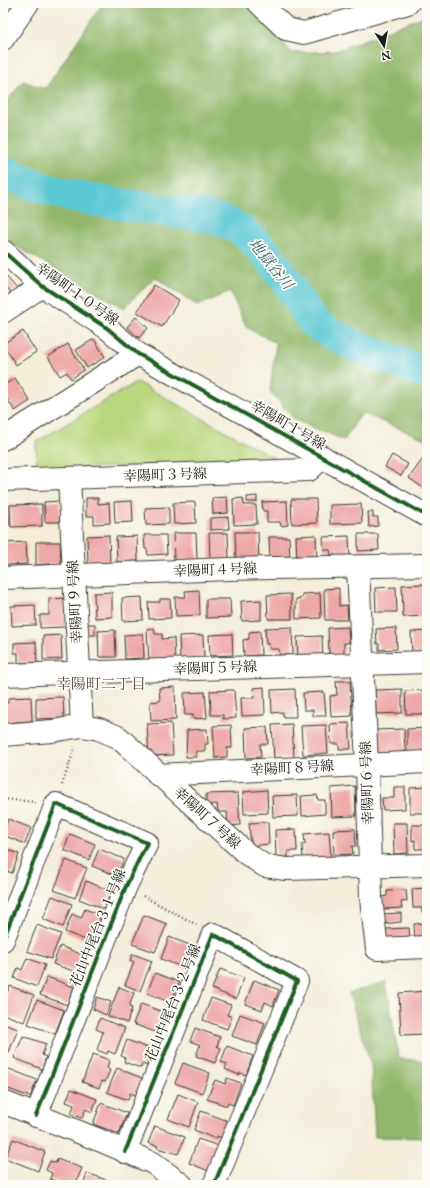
<svg xmlns="http://www.w3.org/2000/svg" width="430" height="1188" viewBox="0 0 430 1188" font-family="'IM FELL Great Primer','Noto Serif JP',serif">
<rect width="100%" height="100%" fill="#fdfcf7"/>
<filter id="ink" filterUnits="userSpaceOnUse"><feTurbulence type="fractalNoise" baseFrequency=".025" numOctaves="2"/><feDisplacementMap in="SourceGraphic" scale="8" xChannelSelector="R" yChannelSelector="G"/><feConvolveMatrix kernelMatrix="1 2 1 2 8 2 1 2 1" color-interpolation-filters="sRGB"/></filter>
<filter id="wash" filterUnits="userSpaceOnUse"><feTurbulence type="fractalNoise" baseFrequency=".012" numOctaves="4" result="noise"/><feDisplacementMap in="SourceGraphic" scale="16" xChannelSelector="R" yChannelSelector="G"/><feGaussianBlur stdDeviation="0.9" result="paint"/><feColorMatrix in="noise" values="0 0 0 0 0 0 0 0 0 0 0 0 0 0 0 0 0 1.4 0 .05"/><feComposite in="paint" operator="in"/></filter>
<g filter="url(#wash)">
<rect width="100%" height="100%" fill="#f3edd9"/>
<!-- green -->
<path fill="#b9d67c" stroke="#6a794c" d="M137,382L276,459L37,470L36,442Z"/>
<!-- forest -->
<g fill="#92b76c" stroke="#576a44">
<path d="M103,3H249L292,53L336,51L427,15V440L362,413L344,440L295,420L270,391L276,343L246,327L230,291L198,306L155,277L124,308L12,244L3,231V107L23,81L45,89Z"/>
<path d="M386,982L399,1059L427,1061V1138L375,1137L371,1065L349,993Z"/>
</g>
<g fill="none" stroke-linecap="round" stroke-linejoin="round">
<!-- river -->
<path stroke="#5cc8d4" stroke-width="32" d="M3,171C55,199 112,202 169,211C188,214 210,215 228,223C259,237 279,270 297,297C302,305 306,314 312,320C330,340 400,362 427,373"/>
</g>
<g id="blocks">
<!-- building -->
<g fill="#eda7a5">
<path d="M296,3H315L299,10Z"/>
<path d="M6,276L17,289L11,294L3,285V278Z"/>
<path d="M154,285L179,300L162,327L137,312Z"/>
<path d="M136,317L148,328L139,338L127,327Z"/>
<path d="M23,331L36,352L16,365L3,344Z"/>
<path d="M94,339L105,357L87,368L76,350Z"/>
<path d="M68,344L84,370L71,379L67,372L60,376L48,357Z"/>
<path d="M15,378L30,401L15,411L3,393V386Z"/>
<path d="M392,455L408,464L401,476L385,467Z"/>
<path d="M424,457L427,460L426,490L409,478Z"/>
<path d="M257,496V502H247V497Z"/>
<path d="M227,497L228,513L213,514L212,498Z"/>
<path d="M86,498H98V504L109,503L110,523L94,524V516H86Z"/>
<path d="M243,498L244,505H256L257,524L234,525L233,499Z"/>
<path d="M291,499H316L317,523L292,524Z"/>
<path d="M60,501V522H45L44,502Z"/>
<path d="M132,501L133,522L115,523L114,502Z"/>
<path d="M287,501L288,525L281,526L280,522H267V511H263L262,502Z"/>
<path d="M195,502L196,523L174,524L173,503Z"/>
<path d="M3,504H8L9,525H3Z"/>
<path d="M42,504V526L11,527L10,505Z"/>
<path d="M361,504L362,523L330,524V505Z"/>
<path d="M169,507V524L146,525L145,508Z"/>
<path d="M368,512H373V517H378V526L369,527Z"/>
<path d="M228,517L229,529L210,530V518Z"/>
<path d="M235,532H258L259,560H236Z"/>
<path d="M173,533H196L197,560H174Z"/>
<path d="M209,533H228L229,559L210,560Z"/>
<path d="M358,534H378L379,550L358,551Z"/>
<path d="M109,535L110,563L88,564L87,536Z"/>
<path d="M144,535H166L167,554L148,555L147,549H145Z"/>
<path d="M316,535L317,561L297,562L296,536Z"/>
<path d="M137,536L138,561L117,562L116,537Z"/>
<path d="M349,536L350,561H335V555H331L330,550H324L323,537Z"/>
<path d="M269,537H289L290,563L270,564Z"/>
<path d="M26,542L27,564L6,565L5,543Z"/>
<path d="M36,542H60L61,563L36,565Z"/>
<path d="M427,584V616L403,617L402,585Z"/>
<path d="M396,587L397,612H376L375,588Z"/>
<path d="M339,588V606L347,605L348,620H325L324,589Z"/>
<path d="M199,590L200,615L176,616L175,597H186L185,591Z"/>
<path d="M112,592V617L95,618L94,593Z"/>
<path d="M320,593L321,618L296,619V599L302,598V594Z"/>
<path d="M291,594L292,619H268L267,595Z"/>
<path d="M142,597L143,620L123,621L122,598Z"/>
<path d="M65,598L66,627L40,628V615H49V599Z"/>
<path d="M160,599H170L171,618L149,619L148,602H160Z"/>
<path d="M206,599H230L231,617L206,618Z"/>
<path d="M261,600V620L242,621L241,601Z"/>
<path d="M35,605L36,625L12,626L11,606Z"/>
<rect x="87" y="624" width="8" height="11"/>
<path d="M292,627L293,655H280L279,649H270L269,644H266L265,628Z"/>
<path d="M348,627L349,643H344V654H329L328,628Z"/>
<path d="M154,628L155,634H162V639L174,638L175,661L149,662L147,629Z"/>
<path d="M396,628L397,649L379,650V644H377L376,629Z"/>
<path d="M115,630L116,657H99L98,631Z"/>
<path d="M260,631L261,655L244,656L243,640L249,639V632Z"/>
<path d="M427,631V655H412L411,632Z"/>
<path d="M143,634L144,658L125,659L124,635Z"/>
<path d="M232,634L233,655L210,656L209,635Z"/>
<path d="M61,635L62,659L43,660V636Z"/>
<path d="M203,635L204,658L180,659L179,636Z"/>
<path d="M322,636L323,658L298,659L297,637Z"/>
<path d="M36,642L37,666L27,667V663H18V653H14V643Z"/>
<path d="M3,643H5L6,665H3Z"/>
<path d="M336,681H350L352,716L331,717L330,696L337,695Z"/>
<path d="M175,687L176,720L151,721L150,702L160,701L159,688Z"/>
<path d="M264,687L265,715L242,716L241,698H254L253,688Z"/>
<path d="M295,689L296,717H283V712L272,713L271,690Z"/>
<path d="M402,689V713L376,714L375,690Z"/>
<path d="M234,690L236,718L223,719V715H211L210,691Z"/>
<path d="M427,690V714H406L405,691Z"/>
<path d="M205,692L207,718L193,719V715H185L184,693Z"/>
<path d="M324,692L326,716H313V710H304L303,693Z"/>
<path d="M31,697L32,721L3,723V703H8V698Z"/>
<path d="M63,697L64,718L36,719V698Z"/>
<path d="M171,723L173,755L149,756L147,724Z"/>
<path d="M349,723L351,749H339V744H331L330,724Z"/>
<path d="M292,724L294,758L274,759L272,725Z"/>
<path d="M231,725L232,748H227V757L215,758L213,726Z"/>
<path d="M326,725L328,753L303,755L301,726Z"/>
<path d="M267,727L268,744H260L261,757L246,758L245,728Z"/>
<path d="M427,728V753L407,754V729Z"/>
<path d="M207,729L208,744H205V751H196V757H186L187,730Z"/>
<path d="M404,729L405,753L377,754L376,730Z"/>
<path d="M355,786L356,816L332,817L331,788Z"/>
<path d="M394,787H405V809L383,810L382,798H394Z"/>
<path d="M427,787V813H410V788Z"/>
<path d="M267,790L268,813L244,814L243,792Z"/>
<path d="M238,793L240,825L228,826L227,812H218L217,804L206,805V794Z"/>
<path d="M297,795L298,816L273,817L272,796Z"/>
<path d="M317,795L318,800H325V814L302,816L301,796Z"/>
<path d="M8,819L31,828L25,844L3,835Z"/>
<path d="M268,822L269,844L251,846L249,823Z"/>
<path d="M393,823H407L408,853L394,854Z"/>
<path d="M412,825H427V849H415V840L412,841Z"/>
<path d="M296,829L297,851H288V857L276,858L275,830Z"/>
<path d="M355,829L356,846H352L353,854L334,855L333,830Z"/>
<path d="M329,832L331,858L303,860L302,844H305L304,834Z"/>
<path d="M70,834L95,844L89,860L64,850Z"/>
<path d="M3,848L19,854L12,873L3,870Z"/>
<path d="M99,849L124,859L117,876L92,866Z"/>
<path d="M66,860L87,868L75,898L54,890Z"/>
<path d="M86,881L111,891L104,909L79,899Z"/>
<path d="M427,888V911L422,912V908H413L412,889Z"/>
<path d="M406,890L407,901L401,902L402,908L383,909L382,897L387,896V891Z"/>
<path d="M52,896L72,904L63,927L43,919Z"/>
<path d="M85,909L101,915L91,942L65,932L72,914L81,918Z"/>
<path d="M401,913V922L383,924L382,914Z"/>
<path d="M144,915L167,924L155,952L132,944Z"/>
<path d="M427,923V939L415,940L414,924Z"/>
<path d="M37,925L61,934L51,959L27,951Z"/>
<path d="M409,928L410,940L386,942V929Z"/>
<path d="M169,937L195,947L187,969L161,959Z"/>
<path d="M60,946L86,956L79,973L53,964Z"/>
<path d="M133,954L152,961L140,991L125,985L134,962L130,960Z"/>
<path d="M27,958L45,965L37,987L14,978L18,968L22,970Z"/>
<path d="M220,969L244,978L236,999L212,989Z"/>
<path d="M155,973L179,982L171,1003L147,993Z"/>
<path d="M47,977L74,987L67,1005L40,995Z"/>
<path d="M254,980L279,990L273,1006L265,1002L262,1010L245,1004Z"/>
<path d="M10,986L34,995L24,1022L3,1014V1003Z"/>
<path d="M119,987L134,993L129,1007L132,1008L127,1023L108,1016Z"/>
<path d="M427,991V1034L401,1035L399,993Z"/>
<path d="M97,997L111,1002L106,1015L93,1009Z"/>
<path d="M211,998L231,1005L227,1015L232,1017L227,1029L203,1020Z"/>
<path d="M37,1000L64,1010L55,1034L28,1024Z"/>
<path d="M141,1004L166,1013L158,1033L133,1024Z"/>
<path d="M240,1014L265,1023L257,1045L232,1036Z"/>
<path d="M100,1018L125,1028L115,1054L108,1051L107,1054L97,1050L103,1032L96,1029Z"/>
<path d="M3,1024L18,1029L9,1052L3,1050Z"/>
<path d="M195,1028L220,1037L217,1046L221,1048L215,1063L196,1056L200,1045L190,1041Z"/>
<path d="M23,1036L46,1044L42,1055L46,1057L42,1069L14,1058Z"/>
<path d="M127,1040L153,1050L147,1066L142,1064L141,1068L124,1062L125,1058L121,1056Z"/>
<path d="M227,1046L253,1056L246,1075L240,1073L239,1075L225,1069L227,1064L221,1062Z"/>
<path d="M93,1054L109,1060L107,1068L110,1070L105,1082L102,1081L99,1088L82,1082Z"/>
<path d="M183,1063L210,1073L202,1093L175,1083Z"/>
<path d="M117,1068L144,1079L137,1096L130,1093L128,1100L107,1092Z"/>
<path d="M9,1069L37,1080L30,1097L3,1087Z"/>
<path d="M227,1078L241,1083L233,1105L228,1103L227,1106L207,1099L215,1080L225,1084Z"/>
<path d="M71,1089L97,1099L92,1112L86,1109L82,1118L71,1114L74,1105L66,1102Z"/>
<path d="M178,1094L198,1102L189,1127L168,1119Z"/>
<path d="M101,1103L127,1113L119,1134L93,1124Z"/>
<path d="M201,1111L228,1121L222,1138L217,1136L216,1139L194,1130Z"/>
<path d="M155,1126L185,1137L178,1154L157,1148L158,1146L148,1143Z"/>
<path d="M13,1139L45,1152L38,1171L5,1158Z"/>
<path d="M198,1139L219,1146L209,1171L189,1163Z"/>
<path d="M57,1159L82,1168L75,1185H66L50,1179L52,1173L46,1170L50,1161L56,1163Z"/>
<path d="M87,1173L115,1183L114,1185H83Z"/>
</g>
</g>
</g>
<g filter="url(#ink)">
<use href="#blocks" fill-opacity="0" stroke="#3c3b38" stroke-width="1"/>
<g fill="none" stroke-linecap="round" stroke-linejoin="round">
<!-- minor casing -->
<g stroke="#3c3b38" stroke-width="24">
<g id="minor">
<path d="M259,3L286,29L304,33L408,3"/>
<path d="M3,39L28,3"/>
<path d="M3,251L42,286L107,328L138,354L427,516"/>
<path d="M3,312L42,286"/>
<path d="M3,439L138,354"/>
<path d="M69,478L82,726"/>
<path d="M3,480L309,470L323,457"/>
<path d="M358,567L367,765L371,898L377,949L427,947"/>
<path d="M3,578L229,569L427,565"/>
<path d="M3,675L427,662"/>
<path d="M3,735L52,731L82,726L99,729L118,737L247,854L265,866L286,869L427,865"/>
<path d="M158,775L427,762"/>
<path d="M3,940L56,804L147,843L126,886L36,1116"/>
<path d="M3,1102L99,1140L153,1163L182,1185"/>
<path d="M125,1152L213,934L297,981L214,1185"/>
</g>
</g>
<!-- path -->
<g stroke="#3c3b38" stroke-width="2.5" stroke-dasharray="1 3" stroke-linecap="butt">
<path d="M62,785L75,747"/>
<path d="M3,799L36,802"/>
<path d="M143,896L197,925"/>
</g>
<!-- minor -->
<use href="#minor" stroke="#fff" stroke-width="22"/>
<!-- cycleway casing -->
<g stroke="#fdfcf7" stroke-width="6">
<g id="cycleway">
<path d="M3,251L42,286L107,328L138,354L427,516"/>
<path d="M3,940L56,804L147,843L126,886L36,1116"/>
<path d="M125,1152L213,934L297,981L214,1185"/>
</g>
</g>
<!-- cycleway -->
<use href="#cycleway" stroke="#1b5e20" stroke-width="4"/>
</g>
</g>
<g text-anchor="middle" dominant-baseline="central" stroke-width="3.5" stroke-linejoin="round" paint-order="stroke">
<!-- street labels -->
<g font-size="14" fill="#1c1c1c" stroke="#fdfcf7">
<text transform="translate(77 294) rotate(35)">幸陽町１０号線</text>
<text transform="translate(288 425) rotate(30)">幸陽町１号線</text>
<text transform="translate(165 475) rotate(-2)">幸陽町３号線</text>
<text transform="translate(215 570) rotate(-2)">幸陽町４号線</text>
<text transform="translate(75 602) rotate(-93)">幸陽町９号線</text>
<text transform="translate(215 668) rotate(-2)">幸陽町５号線</text>
<text transform="translate(292 768) rotate(-3)">幸陽町８号線</text>
<text transform="translate(367 783) rotate(-92)">幸陽町６号線</text>
<text transform="translate(207 818) rotate(42)">幸陽町７号線</text>
<text transform="translate(98 928) rotate(-68)">花山中尾台３１号線</text>
<text transform="translate(173 1003) rotate(-68)">花山中尾台３２号線</text>
</g>
<!-- water labels -->
<g font-size="15" font-style="italic" fill="#366166" stroke="#fdfcf7">
<text transform="translate(271 264) rotate(51)">地獄谷川</text>
</g>
<!-- neighbourhood labels -->
<g font-size="15" fill="#654d4c" stroke="#fdfcf7">
<text x="101" y="684">幸陽町二丁目</text>
</g>
</g>
<!-- margin -->
<rect width="430" height="1188" fill="none" stroke="#fdfcf7" stroke-width="16"/>
<!-- north arrow -->
<g transform="translate(384 46) rotate(169)" stroke="#fdfcf7" stroke-width="3" paint-order="stroke">
<path d="M0-3L7 15L0 10L-7 15Z" fill="#1c1c1c"/>
<text y="-6" font-size="11" font-weight="bold" text-anchor="middle" fill="#1c1c1c">N</text>
</g>
</svg>
